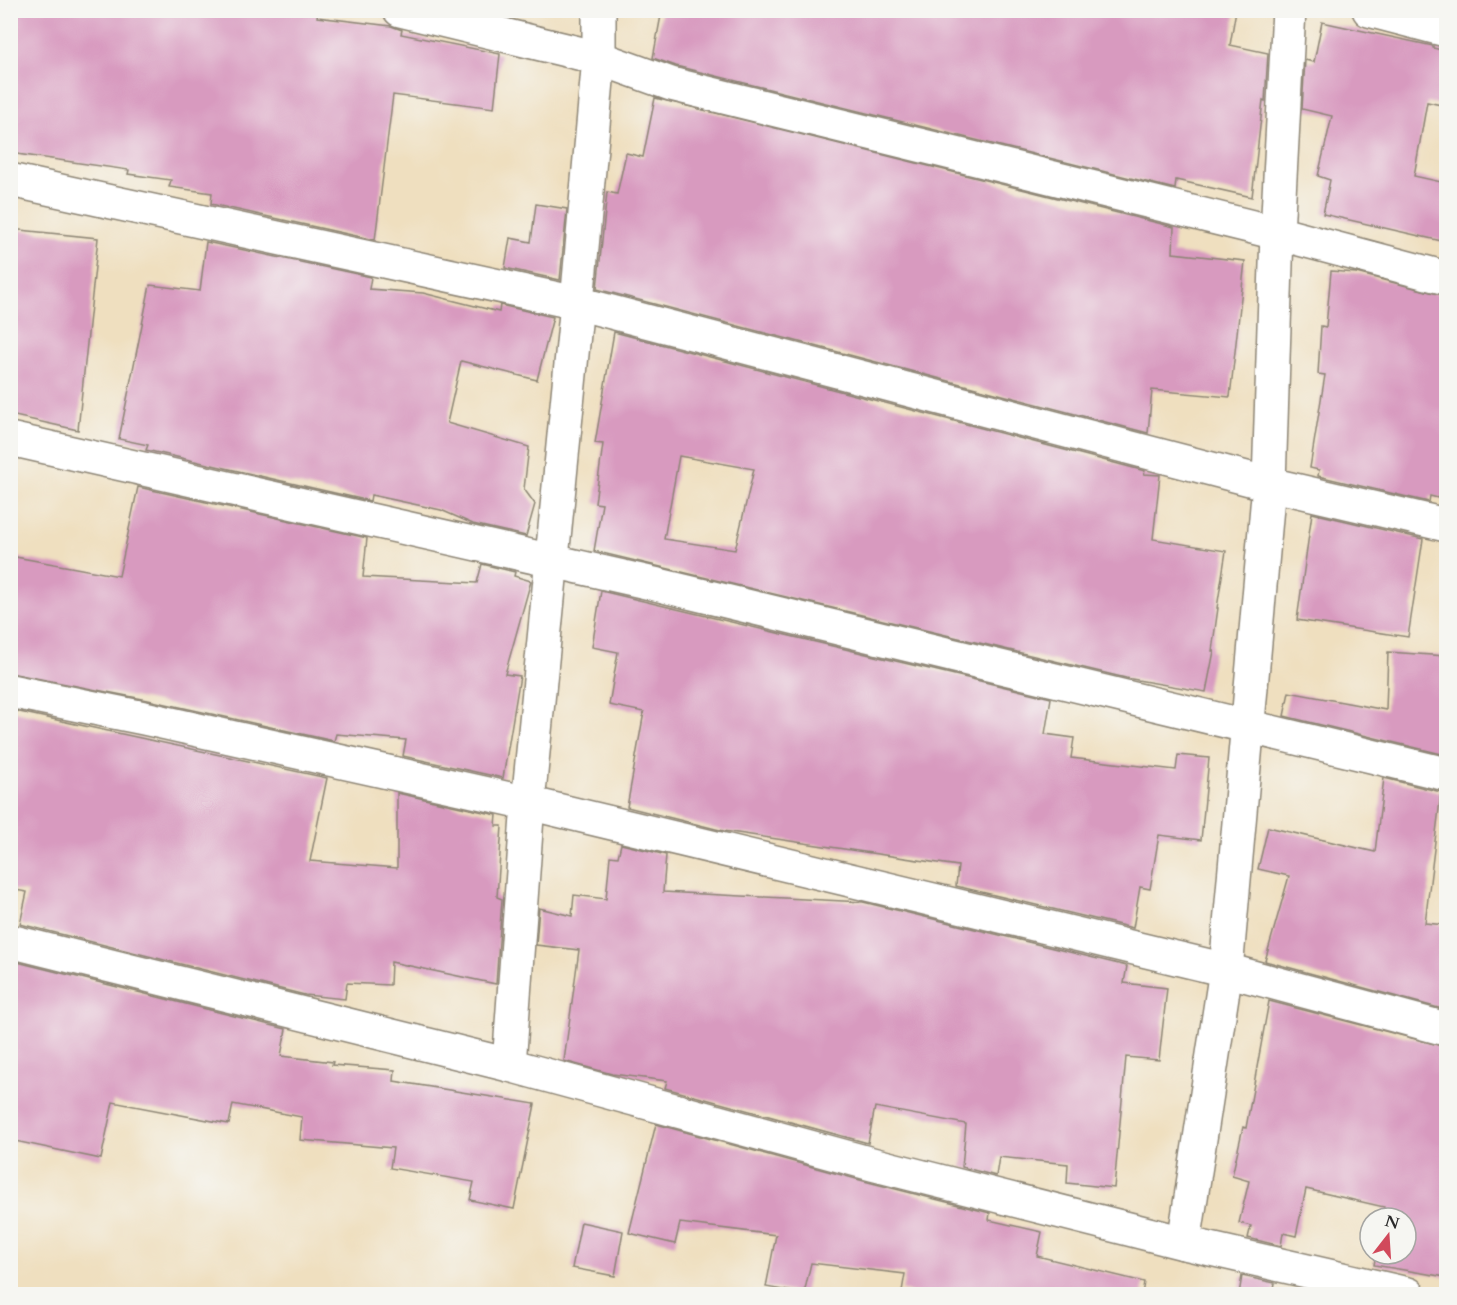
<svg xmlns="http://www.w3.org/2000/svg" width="1457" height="1305" viewBox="0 0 1457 1305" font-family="Cardo,serif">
<rect width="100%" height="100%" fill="#f6f6f2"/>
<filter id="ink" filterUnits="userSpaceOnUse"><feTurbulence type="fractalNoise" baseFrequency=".0167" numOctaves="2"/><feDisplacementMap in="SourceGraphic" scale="12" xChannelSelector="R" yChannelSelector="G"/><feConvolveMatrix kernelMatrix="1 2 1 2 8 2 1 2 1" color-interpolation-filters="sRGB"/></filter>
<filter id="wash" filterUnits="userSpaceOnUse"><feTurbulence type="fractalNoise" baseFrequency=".008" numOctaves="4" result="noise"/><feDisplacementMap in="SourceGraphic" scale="24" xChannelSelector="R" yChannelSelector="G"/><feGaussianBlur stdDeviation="1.35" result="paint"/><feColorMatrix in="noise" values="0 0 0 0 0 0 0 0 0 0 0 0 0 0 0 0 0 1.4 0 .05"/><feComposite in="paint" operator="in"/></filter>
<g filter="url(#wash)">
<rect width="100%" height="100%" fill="#efdfbf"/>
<g id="blocks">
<!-- building -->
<g fill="#d89abf" fill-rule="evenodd">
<path d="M10,10H318L317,17L391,26L402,30L401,34L500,54L494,108L393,95L375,240L211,204L212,193L169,187L171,180L128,174L129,170L10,153Z"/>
<path d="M662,10H1236L1230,45L1268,53L1265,101L1263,100L1252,197L1176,180L1175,189L676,66L653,58Z"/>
<path d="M1322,22L1433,46V48L1446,51V106L1427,102L1414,176L1446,183V242L1323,214L1330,180L1318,176L1332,116L1302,109L1305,60L1314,62Z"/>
<path d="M655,98L1174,227L1173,253L1245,261L1230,397L1152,390L1148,433L597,289L607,192L617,194L626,153L643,157Z"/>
<path d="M536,204L567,209L560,280L505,268L510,238L531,242Z"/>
<path d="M10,229L98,238L78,430L10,415Z"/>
<path d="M206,242L371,277L369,289L423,293L499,312L500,305L553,317L537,380L461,361L447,423L529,447L524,489L535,504L526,536L473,524L441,510L371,495L370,501L146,450L148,445L119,439L150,285L200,291Z"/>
<path d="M1331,271L1356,273L1446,296V500L1430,496L1429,502L1318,476L1319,470L1310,468L1325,375L1318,374L1321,326L1326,327Z"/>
<path d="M614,332L1145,471L1144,474L1160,475L1153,539L1226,551L1217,608H1218L1212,651H1214L1206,692L1126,678L594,551L602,504L595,503L603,444L595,443ZM679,456L754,469L735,550L664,539Z"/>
<path d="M138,487L367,538L363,577L477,583L482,564L515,572L514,576L531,581L505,674L520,676L503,778L403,756L406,740L336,734L334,741L148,700L10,673V556L119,576Z"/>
<path d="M1312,513L1423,539L1408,637L1297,620Z"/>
<path d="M601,591L1051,698L1045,734L1074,738L1071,758L1176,770L1178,755L1209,758L1201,840L1159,835L1150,889L1140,887L1133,928L956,886L958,866L724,831L627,807L644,712L609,705L618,652L592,647Z"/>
<path d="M1388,652L1446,656V755L1284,716L1289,692L1386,710Z"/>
<path d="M10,710L327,778L310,861L397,868V793L497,815L496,826H502L497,897L502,899L496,984L391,962L390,985L347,983L345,999L305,995L20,924L27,892L10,889Z"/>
<path d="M1384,778L1441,792L1425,923L1446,925V1010L1265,961L1289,876L1258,869L1268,827L1375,852Z"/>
<path d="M621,844L666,855L663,892L863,902L1127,966L1124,983L1167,988L1159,1060L1126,1057L1114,1188L1067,1183L1068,1164L999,1157L996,1176L962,1167L966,1124L875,1107L868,1143L665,1088L667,1081L612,1074L564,1061L579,950L536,945L539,908L572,916L574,895L606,899L610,856L618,857Z"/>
<path d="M13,961L286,1029L281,1056L333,1062L332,1065L395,1070L394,1081L535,1104L514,1209L470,1200L474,1182L390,1168L393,1148L300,1140L302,1117L233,1104L229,1124L113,1102L101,1159L10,1140V973Z"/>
<path d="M1269,1001L1446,1047V1277L1374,1265L1376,1254H1406V1218H1382L1384,1207L1306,1189L1296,1236L1283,1233L1281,1246L1248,1238L1251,1226L1239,1223L1249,1181L1232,1176L1243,1127L1246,1128Z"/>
<path d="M656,1124L860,1180L990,1213L989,1220L1042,1232L1037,1256L1144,1282L1142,1294H924L902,1291L905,1274L811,1263L804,1294L766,1287L776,1235L680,1223L675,1244L629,1233Z"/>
<path d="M581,1222L623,1231L615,1276L572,1268Z"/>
<path d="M1242,1276L1275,1283L1273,1294H1239Z"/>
</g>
</g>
</g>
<g filter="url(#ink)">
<use href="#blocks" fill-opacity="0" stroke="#8d8575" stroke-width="1.5"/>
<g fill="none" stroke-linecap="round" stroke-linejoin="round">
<!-- minor casing -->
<g stroke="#8d8575" stroke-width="36">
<g id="minor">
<path d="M400,10L599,58L671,84L1277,233L1446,278"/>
<path d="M1369,10L1446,30"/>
<path d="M10,180L577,303L1269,484L1446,525"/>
<path d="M10,439L659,585L1446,774"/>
<path d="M10,691L144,718L528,803L1226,970L1446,1029"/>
<path d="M10,941L509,1065L872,1164L1184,1243L1408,1294"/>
<path d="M509,1065L528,803L577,303L599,58V10"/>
<path d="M1184,1243L1226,970L1269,484L1277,233L1289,10"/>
</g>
</g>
<!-- minor -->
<use href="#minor" stroke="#fff" stroke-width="33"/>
</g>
</g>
<!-- margin -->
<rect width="1457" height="1305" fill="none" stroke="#f6f6f2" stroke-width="36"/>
<!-- north arrow -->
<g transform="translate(1388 1236) rotate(17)"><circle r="28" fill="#f6f6f2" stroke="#a5a5a2" stroke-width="1.5"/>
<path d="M0-4.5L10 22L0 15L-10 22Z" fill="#d1495b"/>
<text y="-9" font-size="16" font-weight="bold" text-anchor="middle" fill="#2b2b2b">N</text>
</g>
</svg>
